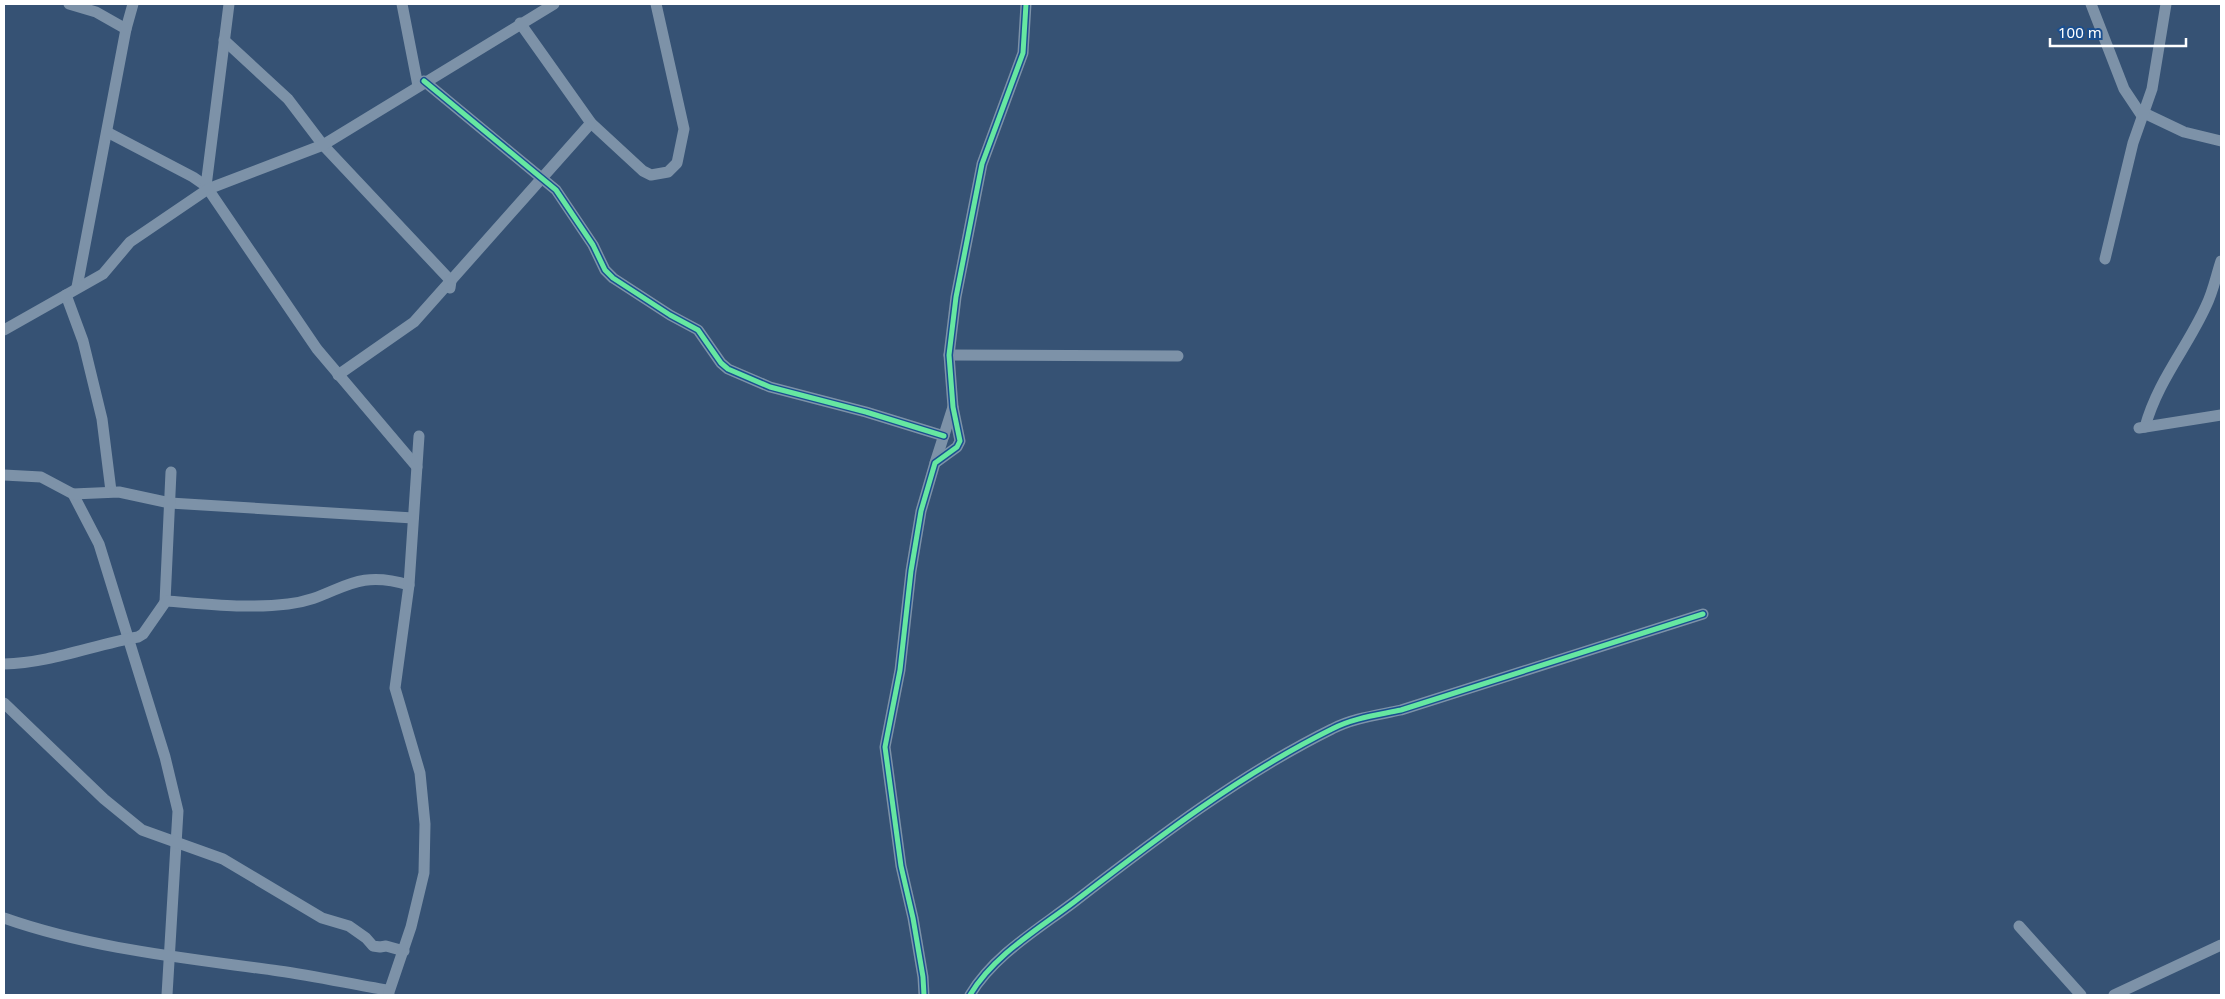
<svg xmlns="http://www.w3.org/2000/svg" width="2225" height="999" viewBox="0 0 2225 999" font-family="'Noto Sans',sans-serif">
<rect width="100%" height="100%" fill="#365274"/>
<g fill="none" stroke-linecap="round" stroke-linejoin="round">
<!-- minor -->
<g stroke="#7d92a8" stroke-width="11">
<path d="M69,4L96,12L126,29"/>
<path d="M402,4L418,86"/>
<path d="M2091,4L2124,89L2142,116"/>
<path d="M520,23L591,123L643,171L651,175L668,172L677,163L684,129L656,4"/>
<path d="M224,40L288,99L323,145L451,281L450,288"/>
<path d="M424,81L556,190L593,245L605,270L613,278L670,315L698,330L721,363L728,369L770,387L866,412L944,436"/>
<path d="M2144,113L2184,132L2221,141"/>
<path d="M107,132L193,177L206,186L317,349L417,467"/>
<path d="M206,186L229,4"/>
<path d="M2105,259L2133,143L2152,89L2166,4"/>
<path d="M77,287L126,29L133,4"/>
<path d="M66,295L83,341L102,419L111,491"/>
<path d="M4,330L103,274L130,242L208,189L323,145L554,4"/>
<path d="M949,355L1178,356"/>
<path d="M338,375L414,322L591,123"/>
<path d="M2145,427C2158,380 2187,348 2206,306C2213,292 2216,276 2221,261"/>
<path d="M2139,428L2221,415"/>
<path d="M935,463L953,407"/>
<path d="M4,475L41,477L73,494L99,544L165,757L178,811L167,995"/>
<path d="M73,494L119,492L170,503L413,518"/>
<path d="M165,602L171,472"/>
<path d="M4,664C50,663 93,645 138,637L143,634L166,601C206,604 248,609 288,604C339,598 349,567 409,585"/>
<path d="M4,703L104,799L142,830L223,859L322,918L349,926L366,938L373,946L380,947L386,946L404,951"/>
<path d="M4,918C92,949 187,958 279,971C315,976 351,984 387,990L389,995"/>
<path d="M2019,926L2081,995"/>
<path d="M389,992L411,927L424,873L425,824L420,773L395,688L409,585L419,436"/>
<path d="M924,995L923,977L913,918L901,866L885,747L900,670L911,571L921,511L935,463L957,447L960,441L953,407L949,355L956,297L982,164L1023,53L1026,4"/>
<path d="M970,995C994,955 1037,930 1074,902C1156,839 1239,775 1332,729C1353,718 1378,715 1401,710L1703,614"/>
<path d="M2114,995L2221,945"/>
</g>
<!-- cycleway casing -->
<g stroke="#1b4f8f" stroke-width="8">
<g id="cycleway">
<path d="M424,81L556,190L593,245L605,270L613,278L670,315L698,330L721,363L728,369L770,387L866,412L944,436"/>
<path d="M924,995L923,977L913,918L901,866L885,747L900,670L911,571L921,511L935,463L957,447L960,441L953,407L949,355L956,297L982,164L1023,53L1026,4"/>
<path d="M970,995C994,955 1037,930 1074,902C1156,839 1239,775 1332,729C1353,718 1378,715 1401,710L1703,614"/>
</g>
</g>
<!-- cycleway -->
<use href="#cycleway" stroke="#66e7a1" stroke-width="5"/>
</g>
<!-- border -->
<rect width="2225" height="999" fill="none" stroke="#ffffff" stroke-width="10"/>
<!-- scale -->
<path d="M2050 38v8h136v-8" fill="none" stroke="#ffffff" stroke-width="2.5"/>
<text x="2058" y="38" font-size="15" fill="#ffffff" stroke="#1b4f8f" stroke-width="4" paint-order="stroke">100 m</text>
</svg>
